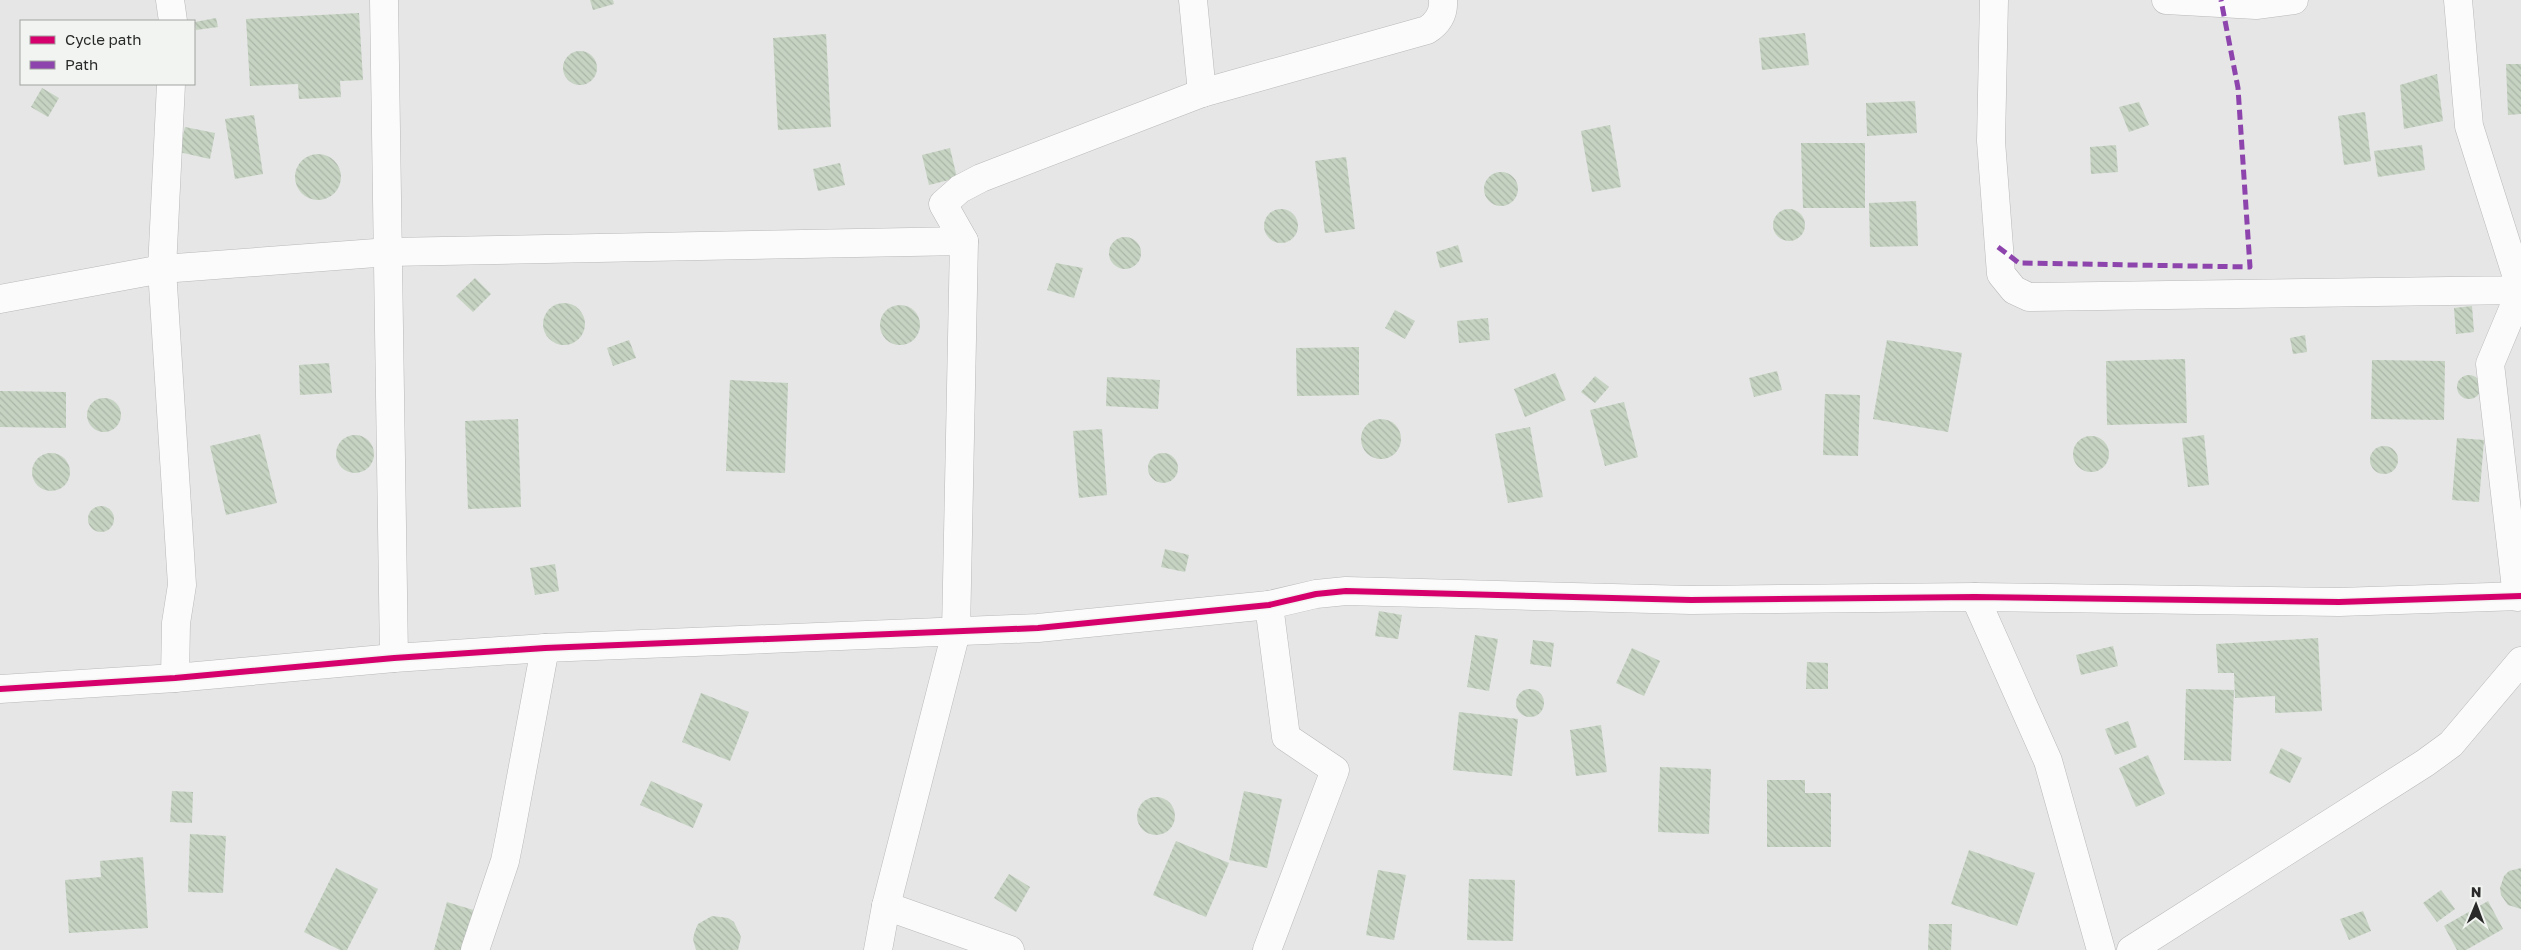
<svg xmlns="http://www.w3.org/2000/svg" width="2521" height="950" viewBox="0 0 2521 950" font-family="'Golos Text',sans-serif">
<defs>
<pattern id="building-back-hatch" width="6" height="6" patternUnits="userSpaceOnUse" patternTransform="scale(1.25)"><rect width="6" height="6" fill="#c6d3c2"/><path d="M-1 5l2 2M0 0l6 6M5-1l2 2" fill="none" stroke="#aab5a7"/></pattern>
</defs>
<rect width="100%" height="100%" fill="#e5e6e5"/>
<!-- building -->
<g fill="url(#building-back-hatch)">
<path d="M590,0H613L614,4L593,10Z"/>
<path d="M359,13L363,80L340,81L341,97L299,99L298,84L250,86L246,19Z"/>
<path d="M216,18L218,27L196,30L195,22Z"/>
<path d="M1805,33L1809,65L1762,70L1759,38Z"/>
<path d="M826,34L831,127L778,130L773,38Z"/>
<circle cx="580" cy="68" r="17"/>
<path d="M2506,64H2521V114L2508,115Z"/>
<path d="M2437,74L2443,121L2404,129L2400,85Z"/>
<path d="M42,88L59,98L48,117L31,107Z"/>
<path d="M1915,101L1917,133L1867,136L1866,103Z"/>
<path d="M2139,102L2149,125L2129,132L2119,107Z"/>
<path d="M2365,112L2371,161L2344,165L2338,116Z"/>
<path d="M254,115L263,174L235,179L225,119Z"/>
<path d="M1610,125L1621,187L1592,192L1581,131Z"/>
<path d="M185,127L215,133L210,159L179,152Z"/>
<path d="M1801,143H1865V208H1803Z"/>
<path d="M2116,145L2118,172L2091,174L2090,147Z"/>
<path d="M2422,145L2425,170L2378,177L2374,151Z"/>
<path d="M950,148L957,178L929,185L922,155Z"/>
<circle cx="318" cy="177" r="23"/>
<path d="M1346,157L1355,229L1325,233L1315,161Z"/>
<path d="M840,163L845,185L818,191L813,169Z"/>
<circle cx="1501" cy="189" r="17"/>
<path d="M1916,201L1918,246L1870,247L1869,203Z"/>
<circle cx="1281" cy="226" r="17"/>
<circle cx="1789" cy="225" r="16"/>
<circle cx="1125" cy="253" r="16"/>
<path d="M1458,245L1463,262L1440,268L1436,252Z"/>
<path d="M1056,263L1083,268L1074,298L1047,290Z"/>
<path d="M475,278L491,294L473,312L456,296Z"/>
<circle cx="564" cy="324" r="21"/>
<circle cx="900" cy="325" r="20"/>
<path d="M2472,306L2474,332L2456,334L2454,308Z"/>
<path d="M1395,310L1415,321L1405,339L1385,328Z"/>
<path d="M1488,318L1490,340L1459,343L1457,321Z"/>
<path d="M2305,335L2307,352L2293,354L2290,338Z"/>
<path d="M629,340L636,358L613,366L607,348Z"/>
<path d="M1887,340L1962,353L1948,432L1873,419Z"/>
<path d="M1359,347V395L1297,396L1296,348Z"/>
<path d="M2185,359L2187,423L2107,425L2106,361Z"/>
<path d="M2372,360L2445,361L2444,420L2371,419Z"/>
<path d="M329,363L332,393L300,395L299,365Z"/>
<path d="M1777,371L1782,390L1754,397L1749,378Z"/>
<path d="M1555,373L1566,400L1525,417L1514,389Z"/>
<circle cx="2469" cy="387" r="12"/>
<path d="M1595,376L1609,387L1595,403L1581,392Z"/>
<path d="M1107,377L1160,380L1158,409L1106,406Z"/>
<path d="M730,380L788,383L785,473L726,471Z"/>
<path d="M0,391L66,392V428L0,427Z"/>
<path d="M1825,394L1860,395L1858,456L1823,455Z"/>
<circle cx="104" cy="415" r="17"/>
<path d="M1624,402L1638,457L1605,466L1590,410Z"/>
<path d="M518,419L521,507L468,509L465,421Z"/>
<circle cx="1381" cy="439" r="20"/>
<path d="M1530,427L1543,497L1508,503L1495,434Z"/>
<path d="M1102,429L1107,495L1079,498L1073,431Z"/>
<path d="M260,434L277,503L226,515L210,446Z"/>
<circle cx="355" cy="454" r="19"/>
<path d="M2204,435L2209,485L2188,487L2182,438Z"/>
<circle cx="2091" cy="454" r="18"/>
<path d="M2457,438L2484,440L2479,502L2452,500Z"/>
<circle cx="2384" cy="460" r="14"/>
<circle cx="1163" cy="468" r="15"/>
<circle cx="51" cy="472" r="19"/>
<circle cx="101" cy="519" r="13"/>
<path d="M1165,549L1189,555L1185,572L1161,567Z"/>
<path d="M555,564L559,591L535,595L530,568Z"/>
<path d="M1379,611L1402,615L1398,639L1375,636Z"/>
<path d="M1475,635L1498,639L1489,691L1467,687Z"/>
<path d="M2318,638L2322,711L2275,713V696L2235,698L2234,673H2218L2216,644Z"/>
<path d="M1533,640L1554,643L1551,667L1530,664Z"/>
<path d="M2113,646L2118,666L2081,675L2076,655Z"/>
<path d="M1632,648L1660,661L1644,696L1616,683Z"/>
<path d="M1807,662L1828,663V689H1806Z"/>
<path d="M2186,689L2234,690L2231,761L2184,760Z"/>
<circle cx="1530" cy="703" r="14"/>
<path d="M701,693L749,712L730,761L682,742Z"/>
<path d="M1459,712L1518,719L1512,776L1453,770Z"/>
<path d="M2128,721L2137,747L2115,755L2105,729Z"/>
<path d="M1601,725L1607,772L1576,776L1570,730Z"/>
<path d="M2281,748L2302,758L2290,783L2269,773Z"/>
<path d="M2148,755L2165,794L2136,807L2119,768Z"/>
<path d="M1660,767L1711,769L1709,834L1658,832Z"/>
<path d="M1767,780H1805V793H1831V847H1767Z"/>
<path d="M651,781L703,804L693,828L640,805Z"/>
<path d="M172,791L193,792L192,823L170,822Z"/>
<path d="M1244,791L1282,799L1267,868L1229,860Z"/>
<circle cx="1156" cy="816" r="19"/>
<path d="M190,834L226,836L223,893L188,892Z"/>
<path d="M1176,841L1229,863L1206,917L1153,895Z"/>
<path d="M1969,850L2035,873L2017,926L1951,904Z"/>
<path d="M143,857L148,928L69,933L65,880L101,877L100,861Z"/>
<path d="M336,868L378,889L347,950H340L304,932Z"/>
<path d="M2521,868V909L2508,905L2501,895L2500,888L2504,876L2509,871Z"/>
<path d="M1378,870L1406,875L1394,940L1366,935Z"/>
<path d="M1009,874L1030,887L1016,912L994,898Z"/>
<path d="M1469,879L1515,880L1513,941L1467,940Z"/>
<path d="M2441,890L2455,909L2437,922L2423,903Z"/>
<path d="M2488,901L2503,929L2466,950H2457L2444,926Z"/>
<path d="M447,902L480,912L469,950H434Z"/>
<path d="M2363,911L2371,931L2349,940L2340,919Z"/>
<path d="M712,916L728,918L734,922L741,937L738,950H696L693,939L695,931L698,924Z"/>
<path d="M1929,924H1952L1951,950H1928Z"/>
</g>
<g fill="none" stroke-linecap="round" stroke-linejoin="round">
<!-- street casing -->
<g stroke="#b8b9b8" stroke-width="29">
<g id="street">
<path d="M170,0L173,21"/>
<path d="M384,0L394,658"/>
<path d="M1193,0L1202,93"/>
<path d="M1994,0L1991,141L2001,274L2014,290L2029,297L2521,290L2469,126L2458,0"/>
<path d="M2166,0L2256,5L2294,0"/>
<path d="M171,84L162,269L182,585L176,623L175,678"/>
<path d="M0,299L162,269L389,252L964,241L943,204L960,189L981,178L1202,93L1427,30C1438,23 1444,13 1443,0"/>
<path d="M1975,597L2048,761L2101,950"/>
<path d="M2517,597L2490,364L2521,290"/>
<path d="M0,689L175,678L394,658L545,648L1038,628L1269,605L1316,594L1346,591L1691,600L1975,597L2339,602L2521,596"/>
<path d="M886,906L1010,950"/>
<path d="M475,950L505,861L510,836L545,648"/>
<path d="M878,950L886,906L956,632L964,241"/>
<path d="M1267,950L1335,770L1286,737L1269,605"/>
<path d="M2131,950L2425,763L2451,744L2521,661"/>
</g>
</g>
<!-- street -->
<use href="#street" stroke="#fbfbfb" stroke-width="28"/>
<!-- quiet -->
<path stroke="#8e44ad" stroke-width="5" stroke-dasharray="10 5" stroke-linecap="butt" d="M1998,247L2019,263L2250,267L2238,88L2221,0"/>
<!-- cycleway casing -->
<g stroke="#f1f4f1" stroke-width="9">
<path id="cycleway" d="M0,689L175,678L394,658L545,648L1038,628L1269,605L1316,594L1346,591L1691,600L1975,597L2339,602L2521,596"/>
</g>
<!-- cycleway -->
<use href="#cycleway" stroke="#d6006c" stroke-width="6"/>
</g>
<!-- legend -->
<rect x="20" y="20" width="175" height="65" fill="#f1f4f1" stroke="#a1a3a1"/>
<rect x="30" y="36" width="25" height="8" fill="#d6006c" stroke="#a1a3a1"/>
<text x="65" y="45" font-size="15" fill="#292a29">Cycle path</text>
<rect x="30" y="61" width="25" height="8" fill="#8e44ad" stroke="#a1a3a1"/>
<text x="65" y="70" font-size="15" fill="#292a29">Path</text>
<!-- north arrow -->
<g transform="translate(2476 905) rotate(1)" stroke="#f1f4f1" stroke-width="4" paint-order="stroke">
<path d="M0-4L9 19L0 12L-9 19Z" fill="#292a29"/>
<text y="-8" font-size="14" font-weight="bold" text-anchor="middle" fill="#292a29">N</text>
</g>
</svg>
